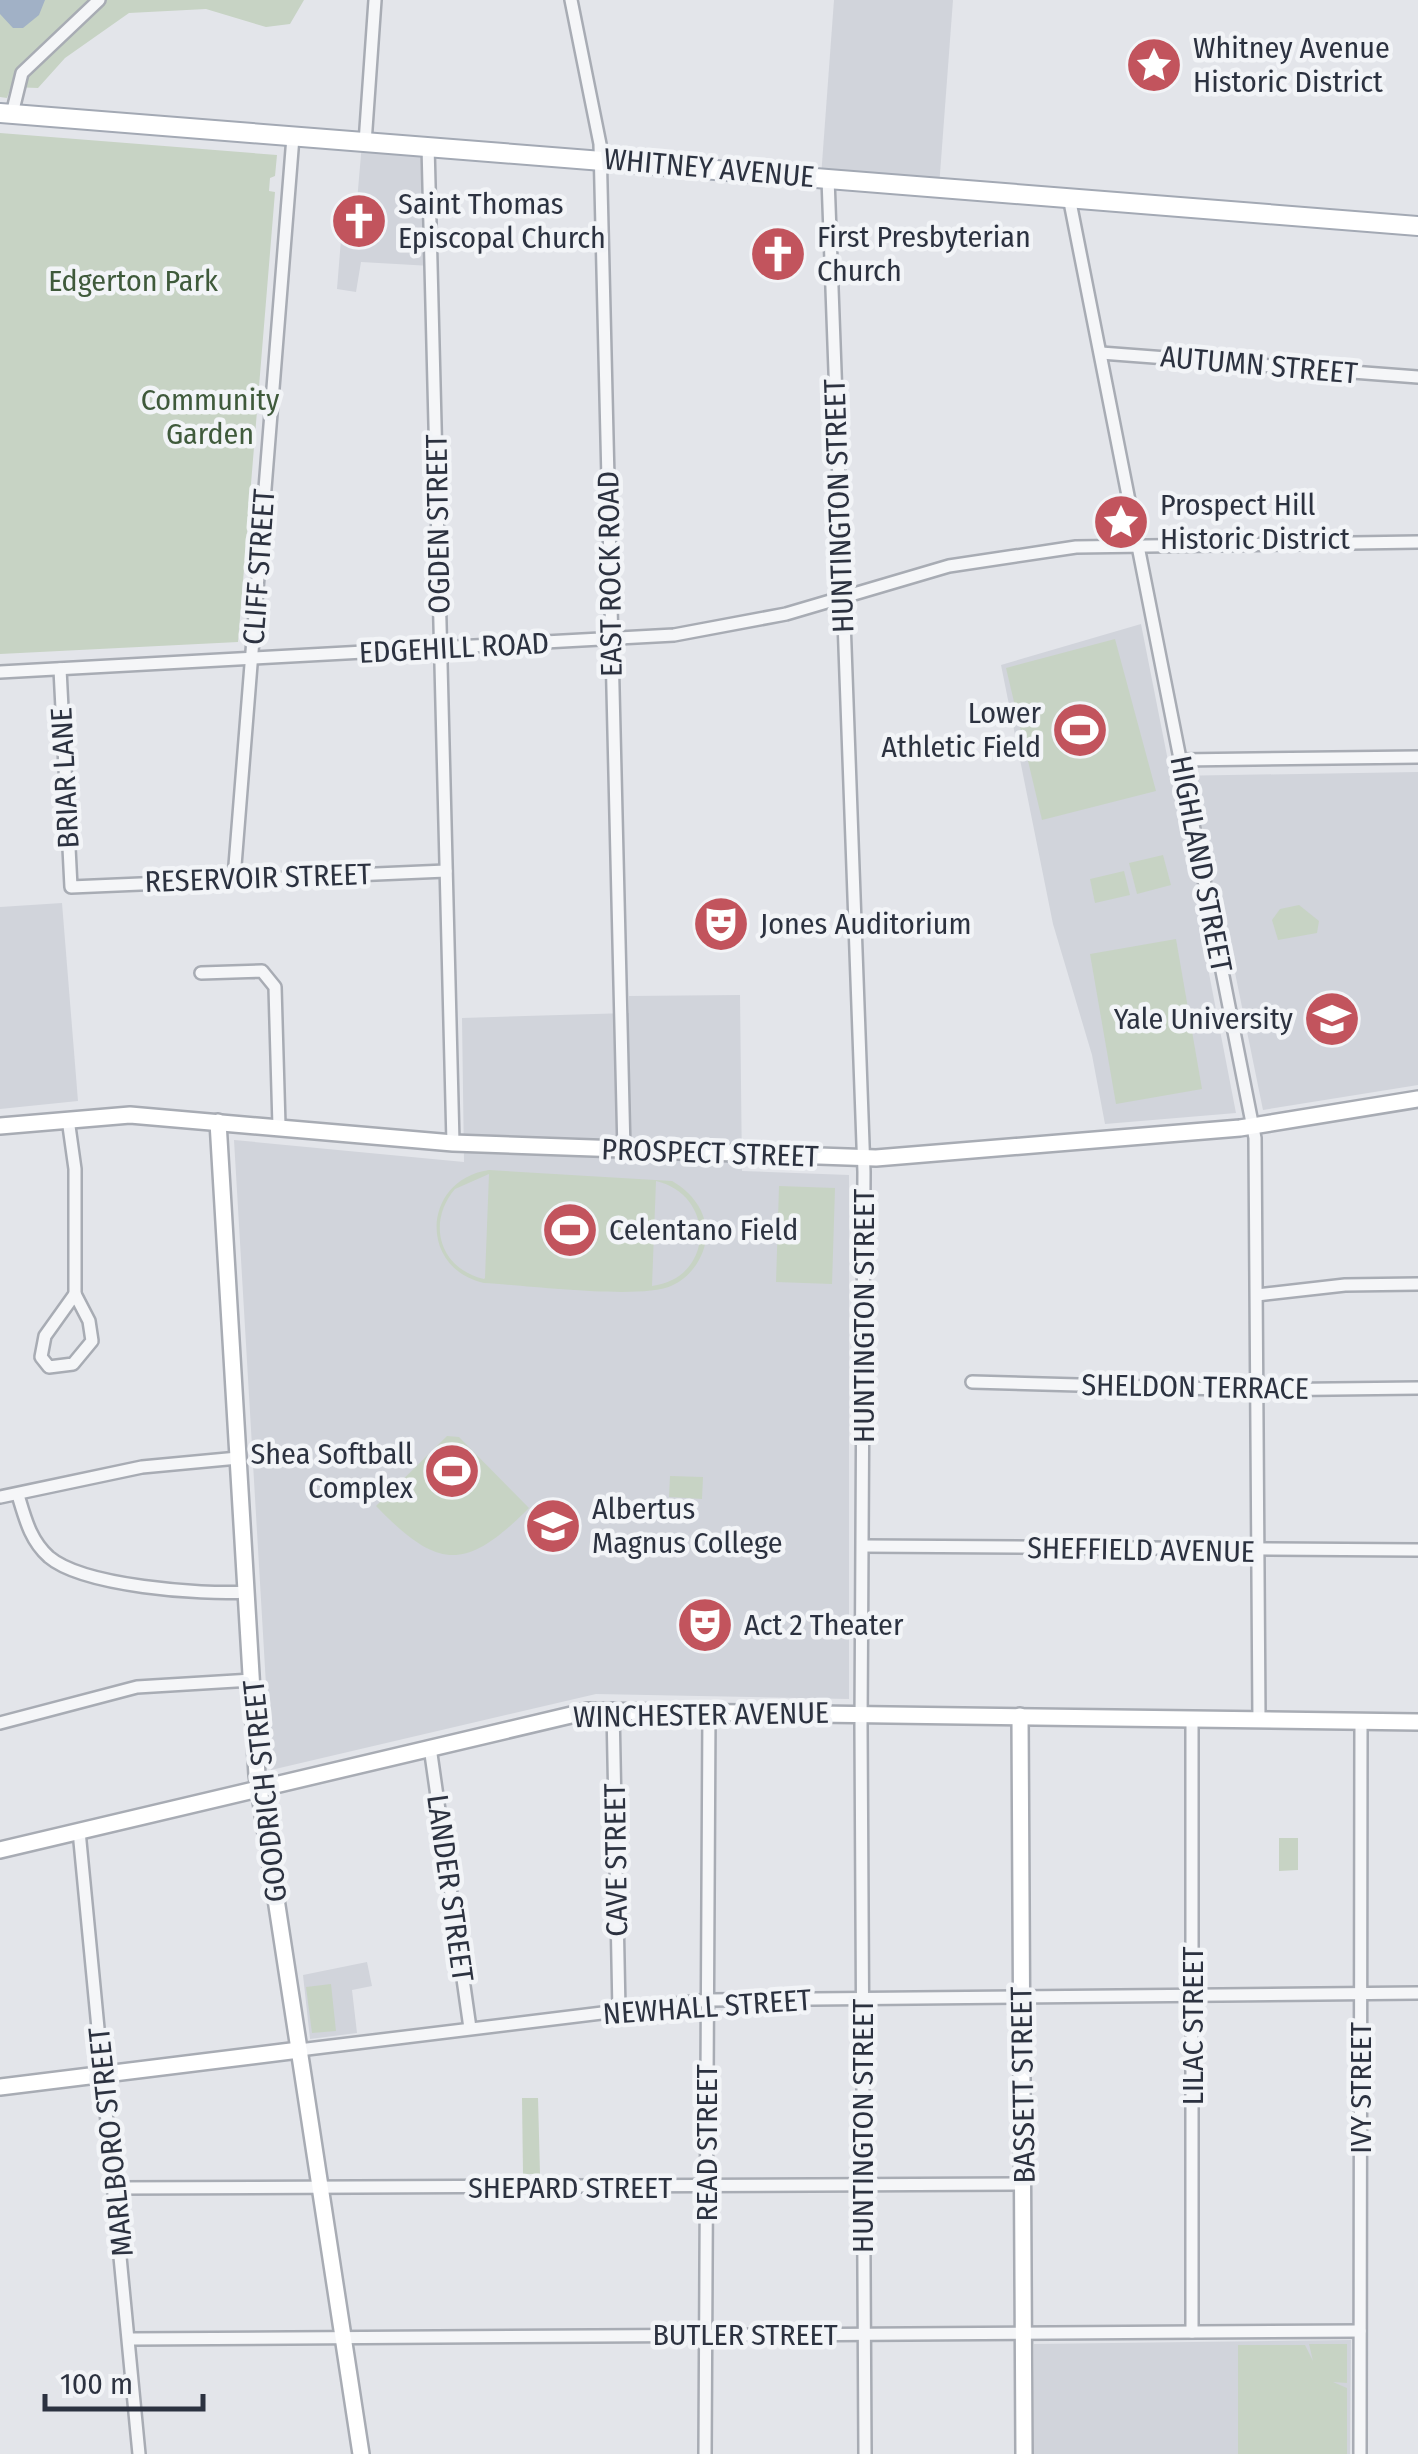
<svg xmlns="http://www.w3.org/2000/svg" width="1418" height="2454" viewBox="0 0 1418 2454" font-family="'Fira Sans Condensed',sans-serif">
<rect width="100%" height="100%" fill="#e3e5ea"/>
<!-- built -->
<g fill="#d1d4db">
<path d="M834,0H953L939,187L821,177Z"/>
<path d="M362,143L428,145L431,266L361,262L356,292L337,289L342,227L356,213Z"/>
<path d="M1141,624L1171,776L1418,772V1085L1263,1110L1231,953L1206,958L1236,1113L1105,1124L1092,1055L1053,924L1001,665Z"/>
<path d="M62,903L78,1101L0,1109V907Z"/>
<path d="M740,995L742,1171L849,1175V1699L596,1694L271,1770L234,1140L464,1162L462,1018L629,1013V996Z"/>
<path d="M367,1962L372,1986L352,1990L357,2033L310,2039L303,1975Z"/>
<path d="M1351,2340L1350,2454H1034V2344Z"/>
</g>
<!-- green -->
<g fill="#c7d3c4" fill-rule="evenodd">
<path d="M0,0H304L290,24L266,27L206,9L129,13L65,58L38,88L11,87L7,98L0,97Z"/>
<path d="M0,133L277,155L275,176L270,178L269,191L275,192L238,642L0,654Z"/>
<path d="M1115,639L1156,791L1042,820L1006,668Z"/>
<path d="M1163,855L1171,885L1137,894L1129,863Z"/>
<path d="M1124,871L1130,895L1095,903L1090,879Z"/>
<path d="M1299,905L1319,921L1317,933L1278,940L1272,920L1280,909Z"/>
<path d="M1176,939L1202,1089L1116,1104L1090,954Z"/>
<path d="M489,1170L672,1181C693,1193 708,1213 706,1238C704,1258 690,1278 671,1286C640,1300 524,1285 484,1283C418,1268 422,1180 489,1170ZM489,1174L485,1278L484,1279C440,1269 426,1223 455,1189ZM656,1181C716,1195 715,1278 652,1286Z"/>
<path d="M779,1186L835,1188L832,1284L776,1282Z"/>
<path d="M447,1436L459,1437L529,1508C465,1572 438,1570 376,1506Z"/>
<path d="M670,1476L703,1477L702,1499L669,1497Z"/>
<path d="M1279,1838H1298V1870L1279,1871Z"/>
<path d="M331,1984L336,2031L312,2033L306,1987Z"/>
<path d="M522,2098H538L540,2174H523Z"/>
<path d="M1309,2344H1347V2383L1333,2382L1347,2388V2454H1238V2345H1305L1313,2361Z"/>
</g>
<!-- water -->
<path fill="#a1b1c6" d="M0,0H45L39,15L23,28H13L0,14Z"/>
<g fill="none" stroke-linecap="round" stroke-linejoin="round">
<!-- street casing -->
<g stroke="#a8acb4" stroke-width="16">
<g id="street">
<path d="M571,0L600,144L624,1151"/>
<path d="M12,114L22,73L99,0"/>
<path d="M365,143L375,0"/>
<path d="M428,145L453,1143"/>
<path d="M828,178L864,1172L861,1726L865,2454"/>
<path d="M1069,197L1255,1138L1259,1720"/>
<path d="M1101,353L1418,377"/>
<path d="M60,669L71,887L446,871"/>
<path d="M0,672L674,635L786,614L949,566L1076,547L1418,542"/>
<path d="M1181,760L1418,757"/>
<path d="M234,878L293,137"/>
<path d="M201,973L262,971L275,987L279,1126"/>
<path d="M68,1119L75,1169V1294"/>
<path d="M75,1294L89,1321L92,1341L73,1364L49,1367L41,1357L45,1336Z"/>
<path d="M1257,1295L1345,1285L1418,1284"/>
<path d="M972,1382L1257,1390L1418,1388"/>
<path d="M18,1495C25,1518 30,1540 49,1557C83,1586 201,1595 246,1592"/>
<path d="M0,1497L142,1467L238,1458"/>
<path d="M863,1546L1418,1550"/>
<path d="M613,1709L619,2011"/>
<path d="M1192,1719V2332"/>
<path d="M0,1723L137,1687L252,1680"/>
<path d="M430,1747L470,2028"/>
<path d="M79,1831L139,2454"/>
<path d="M299,2050L708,2000L1418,1993"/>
<path d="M116,2188L1024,2184"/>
<path d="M131,2339L1360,2331"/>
<path d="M705,2454L709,1711"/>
<path d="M1360,2454L1361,1721"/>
</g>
</g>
<!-- secondary casing -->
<g stroke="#a8acb4" stroke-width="20">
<g id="secondary">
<path d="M218,1122L257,1775L361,2454"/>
<path d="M0,1126L130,1115L453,1143L876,1158L1240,1128L1418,1099"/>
<path d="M1020,1716L1024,2454"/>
<path d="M0,1850L588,1711L1418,1722"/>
<path d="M0,2087L299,2050"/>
</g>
</g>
<!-- primary casing -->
<g stroke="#a3a9b4" stroke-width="22">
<path id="primary" d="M0,113L1418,226"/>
</g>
<!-- street -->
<use href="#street" stroke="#f5f6f8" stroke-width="11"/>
<!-- secondary -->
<use href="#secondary" stroke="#fff" stroke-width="15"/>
<!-- primary -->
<use href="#primary" stroke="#fff" stroke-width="18"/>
</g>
<!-- icons -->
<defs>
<g id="sight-disc" transform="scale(2.875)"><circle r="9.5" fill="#c2545d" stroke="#f2f4f7"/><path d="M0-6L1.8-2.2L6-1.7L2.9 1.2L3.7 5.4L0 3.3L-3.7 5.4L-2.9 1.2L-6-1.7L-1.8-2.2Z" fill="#fff"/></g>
<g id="church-disc" transform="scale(2.875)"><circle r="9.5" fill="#c2545d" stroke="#f2f4f7"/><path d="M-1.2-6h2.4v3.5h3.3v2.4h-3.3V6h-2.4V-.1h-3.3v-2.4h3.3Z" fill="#fff"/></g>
<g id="stadium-disc" transform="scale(2.875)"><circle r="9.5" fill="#c2545d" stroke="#f2f4f7"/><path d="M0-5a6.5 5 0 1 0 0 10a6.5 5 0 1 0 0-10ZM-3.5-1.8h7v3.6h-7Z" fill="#fff"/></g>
<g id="theatre-disc" transform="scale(2.875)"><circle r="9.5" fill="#c2545d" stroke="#f2f4f7"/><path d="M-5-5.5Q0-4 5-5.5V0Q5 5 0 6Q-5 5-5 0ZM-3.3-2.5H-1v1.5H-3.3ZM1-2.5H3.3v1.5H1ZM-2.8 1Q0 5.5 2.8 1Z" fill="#fff"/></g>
<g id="university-disc" transform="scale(2.875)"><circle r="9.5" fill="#c2545d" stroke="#f2f4f7"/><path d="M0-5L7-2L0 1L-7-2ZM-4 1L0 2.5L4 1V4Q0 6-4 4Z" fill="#fff"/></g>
</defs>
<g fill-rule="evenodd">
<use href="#sight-disc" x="1154" y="65"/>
<use href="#church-disc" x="359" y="221"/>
<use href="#church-disc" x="778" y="254"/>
<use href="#sight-disc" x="1121" y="522"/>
<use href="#stadium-disc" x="1080" y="730"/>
<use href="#theatre-disc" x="721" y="924"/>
<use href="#university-disc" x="1332" y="1019"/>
<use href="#stadium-disc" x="570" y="1230"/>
<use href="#stadium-disc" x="452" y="1471"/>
<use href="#university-disc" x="553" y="1526"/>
<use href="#theatre-disc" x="705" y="1625"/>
</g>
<g text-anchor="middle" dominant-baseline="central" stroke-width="9" stroke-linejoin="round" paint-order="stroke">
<!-- poi labels -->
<g font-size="30" fill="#2c3240" stroke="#f2f4f7" text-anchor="start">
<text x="1193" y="48">Whitney Avenue<tspan x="1193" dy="34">Historic District</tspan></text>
<text x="398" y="204">Saint Thomas<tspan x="398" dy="34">Episcopal Church</tspan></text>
<text x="817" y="237">First Presbyterian<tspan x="817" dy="34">Church</tspan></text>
<text x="1160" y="505">Prospect Hill<tspan x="1160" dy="34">Historic District</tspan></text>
<text x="1041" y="713" text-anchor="end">Lower<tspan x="1041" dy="34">Athletic Field</tspan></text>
<text x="760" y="924">Jones Auditorium</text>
<text x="1293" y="1019" text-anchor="end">Yale University</text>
<text x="609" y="1230">Celentano Field</text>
<text x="413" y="1454" text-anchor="end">Shea Softball<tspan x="413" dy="34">Complex</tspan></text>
<text x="592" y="1509">Albertus<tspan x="592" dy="34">Magnus College</tspan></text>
<text x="744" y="1625">Act 2 Theater</text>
</g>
<!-- street labels -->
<g font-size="30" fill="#2c3240" stroke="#f2f4f7">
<text transform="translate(709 168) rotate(5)">WHITNEY AVENUE</text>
<text transform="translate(1259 365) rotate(5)">AUTUMN STREET</text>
<text transform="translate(839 506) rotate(-92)">HUNTINGTON STREET</text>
<text transform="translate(438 524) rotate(-91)">OGDEN STREET</text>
<text transform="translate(259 567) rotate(-86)">CLIFF STREET</text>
<text transform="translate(610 574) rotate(-91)">EAST ROCK ROAD</text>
<text transform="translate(454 648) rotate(-3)">EDGEHILL ROAD</text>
<text transform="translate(65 778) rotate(-93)">BRIAR LANE</text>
<text transform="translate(1201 864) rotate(79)">HIGHLAND STREET</text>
<text transform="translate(258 878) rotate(-2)">RESERVOIR STREET</text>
<text transform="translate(710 1153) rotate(2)">PROSPECT STREET</text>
<text transform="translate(864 1316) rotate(-90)">HUNTINGTON STREET</text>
<text transform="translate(1195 1387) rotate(1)">SHELDON TERRACE</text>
<text transform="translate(1141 1550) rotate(1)">SHEFFIELD AVENUE</text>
<text transform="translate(701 1715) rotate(-1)">WINCHESTER AVENUE</text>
<text transform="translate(265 1791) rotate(-96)">GOODRICH STREET</text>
<text transform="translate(616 1860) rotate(-91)">CAVE STREET</text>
<text transform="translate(450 1888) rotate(82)">LANDER STREET</text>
<text transform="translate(707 2007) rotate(-4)">NEWHALL STREET</text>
<text transform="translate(1193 2026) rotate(-90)">LILAC STREET</text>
<text transform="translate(1023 2085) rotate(-91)">BASSETT STREET</text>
<text transform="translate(1361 2088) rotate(-90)">IVY STREET</text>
<text transform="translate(863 2126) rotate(-90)">HUNTINGTON STREET</text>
<text transform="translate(111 2142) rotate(-96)">MARLBORO STREET</text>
<text transform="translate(707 2143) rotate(-90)">READ STREET</text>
<text x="570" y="2188">SHEPARD STREET</text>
<text x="745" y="2335">BUTLER STREET</text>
</g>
<!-- park labels -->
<g font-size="30" fill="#3f5a3b" stroke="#f2f4f7">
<text x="133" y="281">Edgerton Park</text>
<text x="210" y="400">Community<tspan x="210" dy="34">Garden</tspan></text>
</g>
</g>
<!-- scale -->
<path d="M45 2394v15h158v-15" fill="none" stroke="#2c3240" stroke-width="5"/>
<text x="60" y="2394" font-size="30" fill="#2c3240" stroke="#f2f4f7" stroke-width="8" paint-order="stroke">100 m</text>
</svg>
